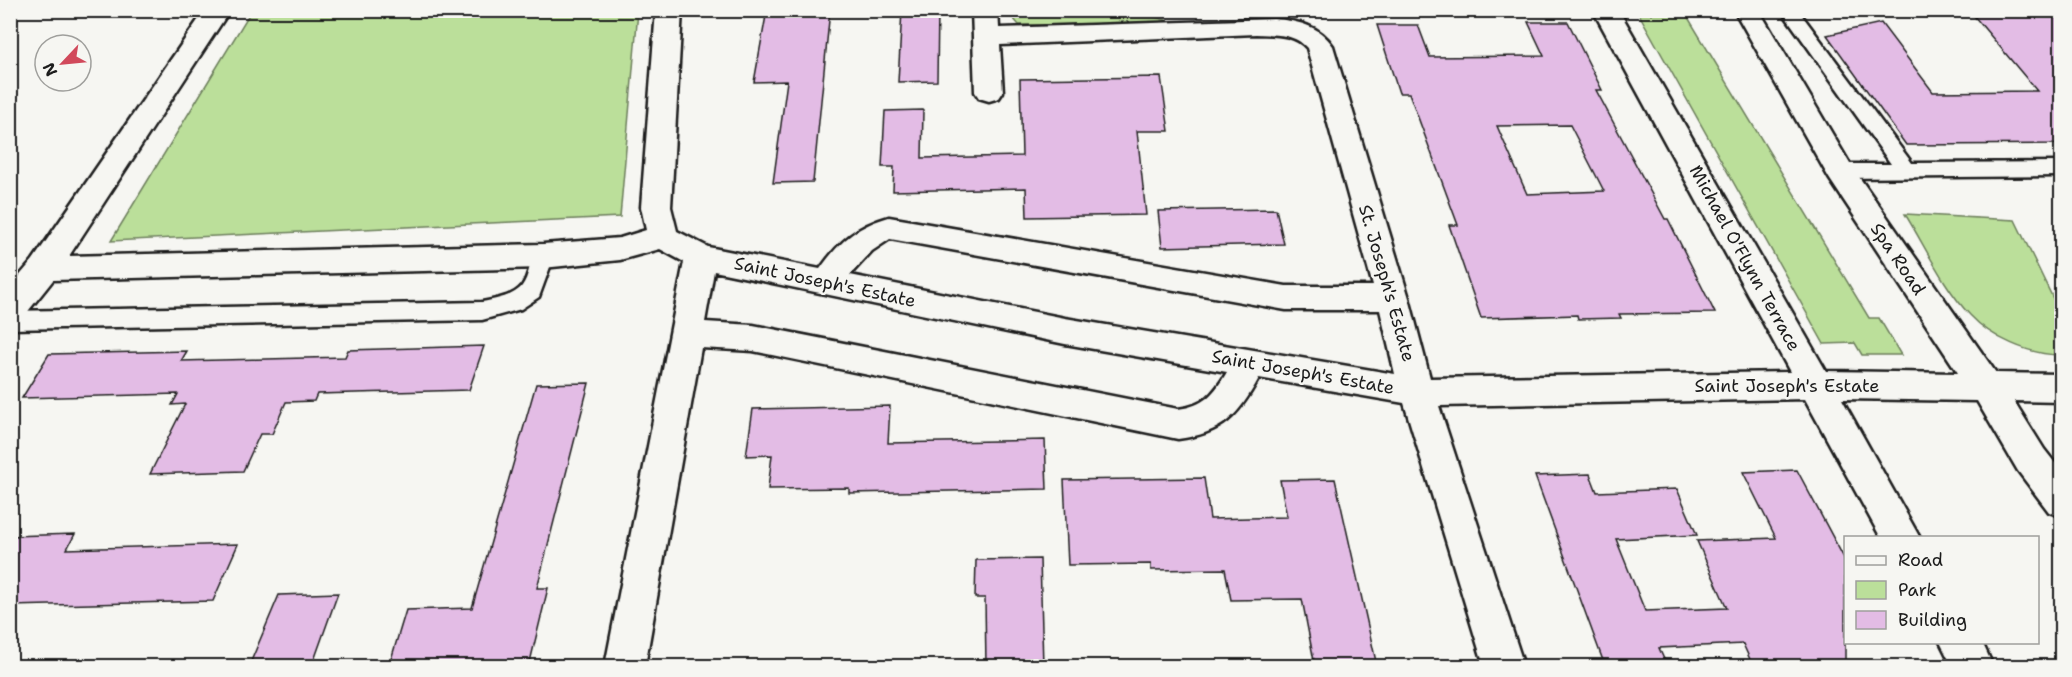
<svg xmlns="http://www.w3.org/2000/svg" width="2072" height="677" viewBox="0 0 2072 677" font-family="'Shantell Sans',sans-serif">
<rect width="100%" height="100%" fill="#f6f6f2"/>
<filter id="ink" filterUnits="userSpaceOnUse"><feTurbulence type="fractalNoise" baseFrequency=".0167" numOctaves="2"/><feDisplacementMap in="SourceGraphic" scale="12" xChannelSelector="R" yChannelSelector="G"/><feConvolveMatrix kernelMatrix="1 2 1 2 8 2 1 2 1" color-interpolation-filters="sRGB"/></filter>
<g filter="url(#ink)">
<!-- green -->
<g fill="#bbdf9a" stroke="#6c7e5b" stroke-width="1.5">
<path d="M1127,10L1167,20L1161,25H1019L1007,11Z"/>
<path d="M251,11H638L620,217L111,241Z"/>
<path d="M1639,14H1686L1869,318H1879L1901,355H1862L1855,343L1824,344Z"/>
<path d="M1905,214L2015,220L2061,315V355C2030,355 1991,338 1970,315C1944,288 1925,246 1905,214Z"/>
</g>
<!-- building -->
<g fill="#e3bce5" stroke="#1c1c1c" stroke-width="1.5" fill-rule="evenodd">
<path d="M767,10H830L813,182L773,183L787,81L754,82Z"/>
<path d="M902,10H938L937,81L898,82Z"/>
<path d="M1969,10H2061V144L1906,145L1827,35L1881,23L1933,92L2037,91Z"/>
<path d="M1528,22H1568L1602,90H1596L1665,219H1668L1715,313L1619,314L1621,318L1578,319L1577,315L1481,318L1449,225H1458L1409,93H1399L1377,25H1418L1430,57L1544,56ZM1570,125L1604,191L1527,194L1497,126Z"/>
<path d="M1161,77L1169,131H1137L1146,215L1027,217L1026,188L893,191L894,167H882L885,111L923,110L922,158L1022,156L1020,79Z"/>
<path d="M1276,209L1284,244L1162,247L1158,211Z"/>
<path d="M484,346L469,390L317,394L314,401L286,402L272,434H260L243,471L150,474L185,404L172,405L178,394L22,398L49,354L187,351L181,361L345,357L348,350Z"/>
<path d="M589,383L537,588H548L529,666H389L406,610L472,608L536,384Z"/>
<path d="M890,406L888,443L1045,440L1047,489L849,493V488L768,489L772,455L746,456L753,409Z"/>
<path d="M1797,470L1845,560V666H1753L1743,644L1659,648L1667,666H1605L1535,476L1590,474L1597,492L1677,489L1697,535L1616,539L1645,611L1727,608L1697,541L1776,538L1743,472Z"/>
<path d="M1204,478L1210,519L1287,517L1280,480L1335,479L1377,666H1315L1302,599L1231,600L1225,569L1151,570V564L1068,565L1064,480Z"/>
<path d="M75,534L67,549L238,544L213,601L10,606V536Z"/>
<path d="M1040,559L1043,666H986L985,598H975L976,560Z"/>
<path d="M338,593L312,666H249L279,595Z"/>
</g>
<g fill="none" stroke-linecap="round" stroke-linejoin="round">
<!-- lane casing -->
<g stroke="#1c1c1c" stroke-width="5">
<g id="lane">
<path d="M1781,10H1798L1912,163L2062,162V176L1839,178L1832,176L1829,171L1832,166L1839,164H1891Z"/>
<path d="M543,248L551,250L554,256L539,297L521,309L482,320L10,329V311L482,302C495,299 513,297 522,286C529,277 530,261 535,250Z"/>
</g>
</g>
<!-- street casing -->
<g stroke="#1c1c1c" stroke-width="5">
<g id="street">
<path d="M205,10H230L69,256L543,244L620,238L646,230L641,207L656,10H682L671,207L677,231L708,247L820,269C839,242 857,226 889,217L1286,286H1373L1307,48C1294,33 1275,35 1256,34L1000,45L1003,92L999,98L989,101L979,98L975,92L972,10H998L999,28L1274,19C1298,21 1319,25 1333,46L1409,298L1430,378L1790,372L1595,14L1596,10H1622L1621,14L1826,371L1958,373L1829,178L1734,10H1759L1850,164L1996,373L2062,374V402L2014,401L2044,449L2062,472V517L2049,512L2018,471L1977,401L1842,399L1920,538H1881L1805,399L1439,406L1524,666H1484L1404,403L1259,378C1238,416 1223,433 1178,439L753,351L701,348L645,666H605L684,262L660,249L620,260L543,268L53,280L21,320L10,323V287L33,260ZM890,239L1286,310H1380L1395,374L1065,318L850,275L872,251ZM714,271L1065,344L1227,372C1214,394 1204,406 1178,409L753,325L705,322Z"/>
<path d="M1940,642H1982L1993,666H1952Z"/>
</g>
</g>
<!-- lane -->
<use href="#lane" fill="#f6f6f2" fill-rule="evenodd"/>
<!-- street -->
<use href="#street" fill="#f6f6f2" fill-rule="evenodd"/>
</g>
</g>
<g text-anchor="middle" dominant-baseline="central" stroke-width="5" stroke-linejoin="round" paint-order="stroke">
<!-- street labels -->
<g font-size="18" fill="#1c1c1c" stroke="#f6f6f2">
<text transform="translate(1745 258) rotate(61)">Michael O'Flynn Terrace</text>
<text transform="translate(1898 259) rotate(56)">Spa Road</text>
<text transform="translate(825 282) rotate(12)">Saint Joseph's Estate</text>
<text transform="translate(1387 283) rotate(74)">St. Joseph's Estate</text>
<text transform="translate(1303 372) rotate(10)">Saint Joseph's Estate</text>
<text x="1787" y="386">Saint Joseph's Estate</text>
</g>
</g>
<!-- margin -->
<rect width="2072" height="677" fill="none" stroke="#f6f6f2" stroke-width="36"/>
<rect x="18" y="18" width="2036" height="641" fill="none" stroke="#1c1c1c" stroke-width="2" filter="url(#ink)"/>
<!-- legend -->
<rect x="1844" y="536" width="195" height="108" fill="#f6f6f2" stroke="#9f9f9c" stroke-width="1.5"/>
<rect x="1856" y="556" width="30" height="9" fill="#f6f6f2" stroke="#9f9f9c" stroke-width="1.5"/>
<text x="1898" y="566" font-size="18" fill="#1c1c1c">Road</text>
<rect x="1856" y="581" width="30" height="18" fill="#bbdf9a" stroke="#9f9f9c" stroke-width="1.5"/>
<text x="1898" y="596" font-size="18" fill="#1c1c1c">Park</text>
<rect x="1856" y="611" width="30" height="18" fill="#e3bce5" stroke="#9f9f9c" stroke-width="1.5"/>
<text x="1898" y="626" font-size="18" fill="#1c1c1c">Building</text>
<!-- north arrow -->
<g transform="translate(63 63) rotate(244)"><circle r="28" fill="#f6f6f2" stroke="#9f9f9c" stroke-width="1.5"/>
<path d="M0-4.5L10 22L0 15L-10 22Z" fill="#d1495b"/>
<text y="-9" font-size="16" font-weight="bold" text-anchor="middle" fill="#1c1c1c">N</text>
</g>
</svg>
